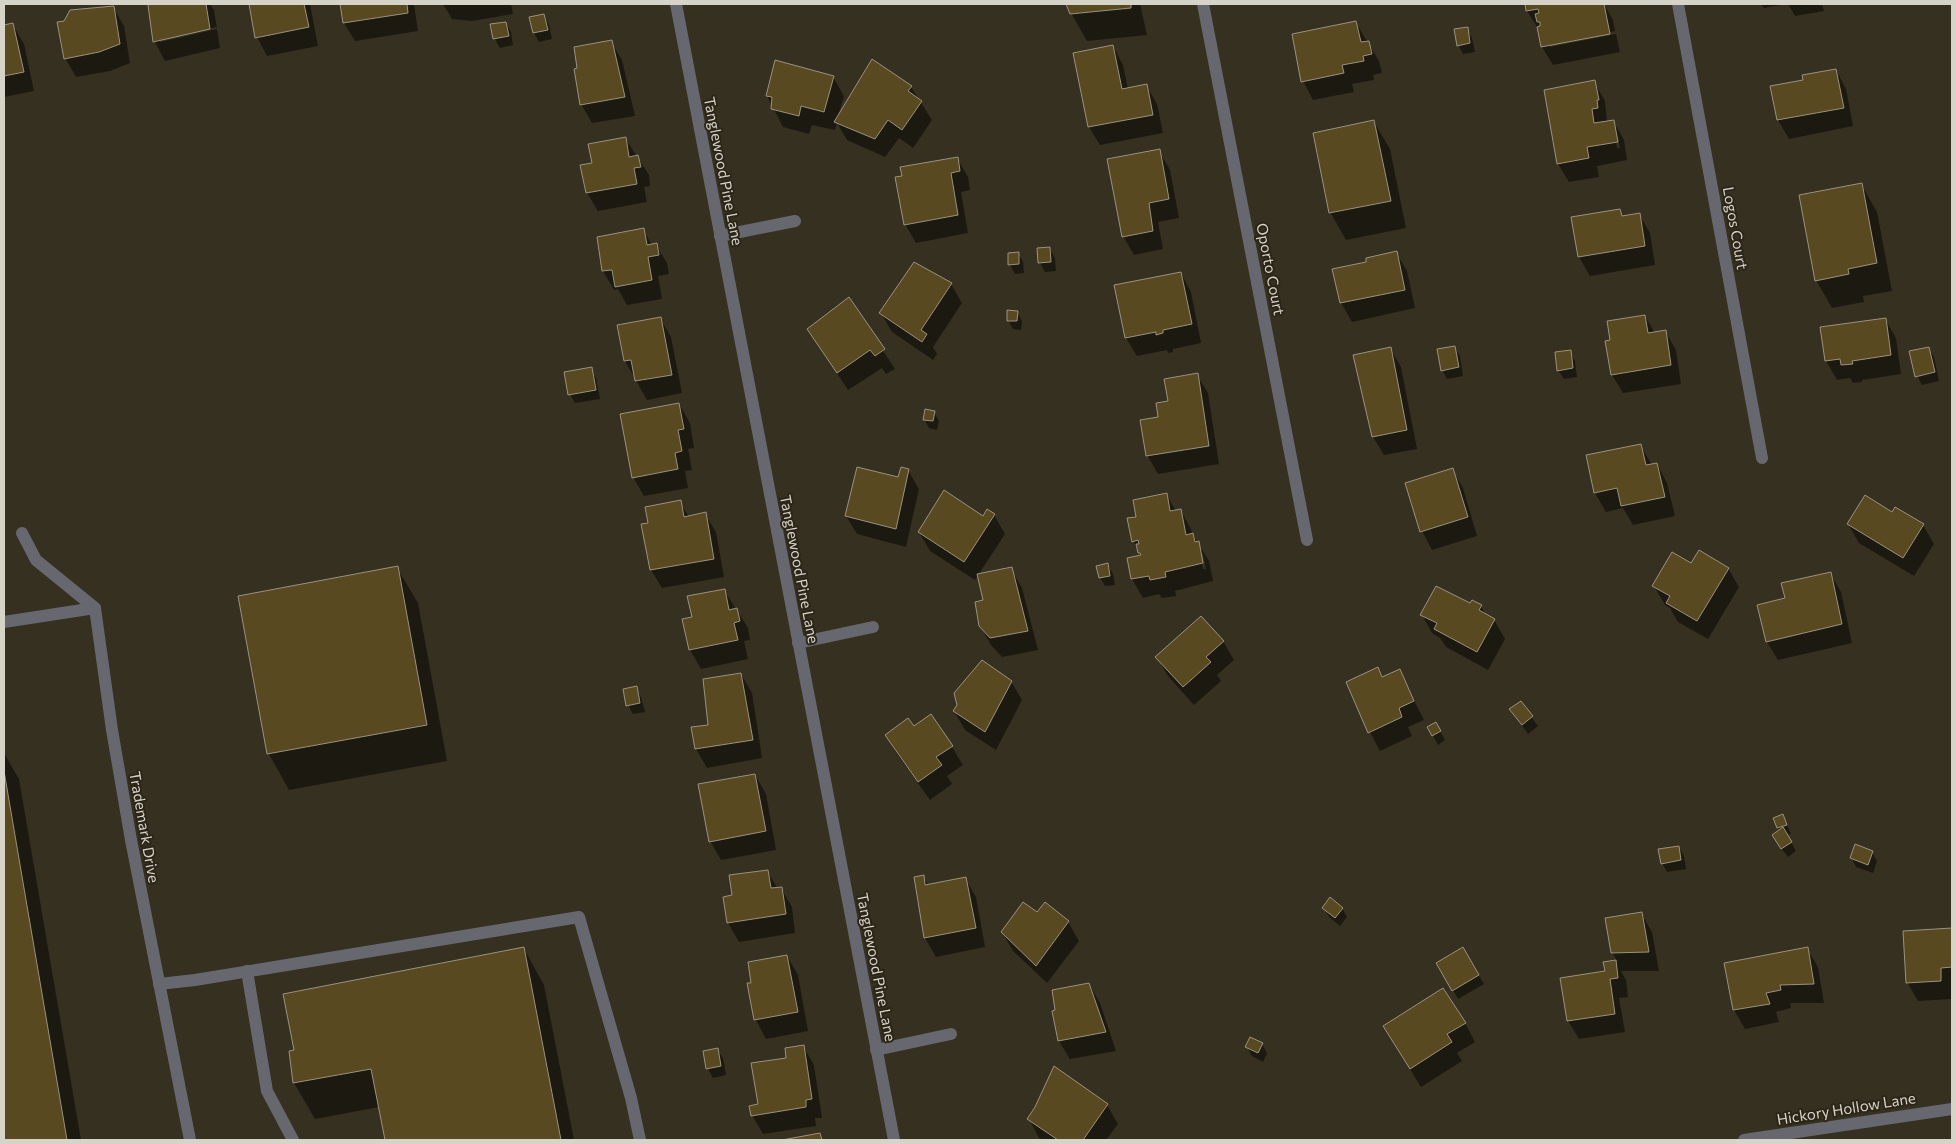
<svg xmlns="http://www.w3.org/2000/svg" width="1956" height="1144" viewBox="0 0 1956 1144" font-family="Commissioner,sans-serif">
<rect width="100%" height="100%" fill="#363021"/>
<!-- shadow -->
<g fill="#0007" fill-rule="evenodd">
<path d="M152,4H210L214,10L220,48L165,61L155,42L149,6ZM216,27L217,29L160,42V40Z"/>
<path d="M250,4H310L318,46L267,56L257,37Z"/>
<path d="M341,4H414L418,31L355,41L344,23Z"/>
<path d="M443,4H511L513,14L472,21L452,19Z"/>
<path d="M1067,4H1140L1147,35L1087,41L1071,13Z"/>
<path d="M1526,4H1604L1613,20L1615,31L1550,44V47L1616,34L1620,52L1553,65L1542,47L1539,30L1527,11Z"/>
<path d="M1761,4H1822L1824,11L1795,16L1788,4L1764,8Z"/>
<path d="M113,7L124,26L130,63L110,71L76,77L65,58Z"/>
<path d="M544,15L549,25L552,39L539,42L534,33L530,18Z"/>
<path d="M506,23L511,32L513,45L500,48L495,39Z"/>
<path d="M1356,23L1379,61L1382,73L1373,75L1374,80L1352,84L1354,92L1313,100L1303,81Z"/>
<path d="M13,25L24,44L34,91L4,97V27Z"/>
<path d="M1467,29L1472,38L1475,52L1463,54L1458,45Z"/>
<path d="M611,42L622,60L635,116L592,123L581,104Z"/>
<path d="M1113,46L1123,65L1128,89L1146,85L1157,104L1163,133L1100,145L1089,127Z"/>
<path d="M1836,70L1846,89L1853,126L1789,139L1778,120L1772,87L1805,81Z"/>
<path d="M833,77L844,96L838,116L911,87L932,120L913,148L899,138L885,157L847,140L837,123L835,130L812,125L809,134L783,127L767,96Z"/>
<path d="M1594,82L1605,101L1607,122L1613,121L1624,140L1627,160L1597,166L1599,177L1569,182L1558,164ZM1616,139H1618L1620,148H1617Z"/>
<path d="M1374,122L1390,149L1406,228L1346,240L1330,212Z"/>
<path d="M625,138L649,175L650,186L644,187L647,202L598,211L587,193L593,164Z"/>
<path d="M1159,151L1170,170L1179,218L1158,222L1163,249L1134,255L1123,236Z"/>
<path d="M957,158L968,177L970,190L961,192L968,233L916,243L905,224Z"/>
<path d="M1861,184L1877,212L1892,291L1863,296L1864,302L1832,308L1816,280Z"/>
<path d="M1620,210L1623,217L1639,214L1650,233L1655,265L1590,276L1579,257L1573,218Z"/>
<path d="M643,230L652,245H656L667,263L669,274L658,276L662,299L627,305L618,289L614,290L603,271L598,238Z"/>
<path d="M1039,249H1050L1055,258L1056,271L1045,272L1040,263Z"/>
<path d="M1396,252L1407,271L1415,308L1352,322L1341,303L1334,270L1368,263Z"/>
<path d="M1018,253L1023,262L1024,273L1015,274L1010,265Z"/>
<path d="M914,263L951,284L962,303L933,347L937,354L933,360L892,332L881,313Z"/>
<path d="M1181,273L1191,292L1201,343L1173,349V352L1168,353L1167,350L1137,356L1126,338Z"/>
<path d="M849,299L895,369L886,374L882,368L848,390L809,330Z"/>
<path d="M1017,312L1022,321L1021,330L1013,329L1008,320Z"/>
<path d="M1645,316L1655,333L1665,331L1676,350L1681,384L1623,393L1612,375Z"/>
<path d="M660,318L671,337L682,393L647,400L625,361L618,326Z"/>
<path d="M1885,319L1896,338L1901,374L1862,380V382L1853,383L1850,378L1837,380L1826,361L1822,328Z"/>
<path d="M1454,347L1460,356L1463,376L1447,379L1442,370Z"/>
<path d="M1390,348L1401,367L1417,449L1384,455L1373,437Z"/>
<path d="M1928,348L1934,357L1939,381L1922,385L1917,376Z"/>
<path d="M1570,352L1575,361L1577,377L1564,379L1558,370Z"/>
<path d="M591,369L596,378L600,399L575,403L570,394Z"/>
<path d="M1197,375L1208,393L1219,464L1158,474L1147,455L1159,419L1169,402Z"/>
<path d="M679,404L690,423L694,448L688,449L692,470L685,471L688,488L644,496L633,477Z"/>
<path d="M934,412L939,421L937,430L929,428L924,419Z"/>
<path d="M1640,445L1652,465L1657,464L1667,483L1675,516L1633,525L1623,508L1606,512L1595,493L1587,456Z"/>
<path d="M908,470L919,489L906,547L857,534L846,516L899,479Z"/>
<path d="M1452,470L1463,488L1477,536L1432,550L1422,531Z"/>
<path d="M1166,494L1176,511H1181L1191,529L1193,535L1209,561L1213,581L1175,591L1176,596L1162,598L1159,594L1143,598L1132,579L1128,559L1141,556L1133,541L1138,518ZM1200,551L1203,554L1206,569H1203Z"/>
<path d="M680,502L689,517L705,514L716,532L724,577L662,588L651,570L649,524Z"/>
<path d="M988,511L994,515L1005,534L975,580L930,551L919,532L984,518Z"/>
<path d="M1892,513L1923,525L1934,544L1914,576L1859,543L1848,524Z"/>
<path d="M1108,565L1113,574L1115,585L1105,586L1100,577Z"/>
<path d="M1692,565L1728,568L1739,587L1708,639L1678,622L1670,608L1665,605L1654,586Z"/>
<path d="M397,568L418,603L447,761L289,790L269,754L240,597Z"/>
<path d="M1011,569L1022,588L1038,650L1002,657L991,645L980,626L985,601Z"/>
<path d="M1830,573L1841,592L1852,643L1778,660L1767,642L1786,599Z"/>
<path d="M724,590L748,628L750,640L744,641L748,659L701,669L690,650L684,620L693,618Z"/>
<path d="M1481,606L1486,616L1494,620L1505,639L1488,670L1446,647L1440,638L1432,633L1422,615Z"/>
<path d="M1223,641L1234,660L1217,675L1221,681L1194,705L1168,676L1157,658Z"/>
<path d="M1378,669L1383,678L1399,671L1424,720L1408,727L1412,736L1380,751L1370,732Z"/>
<path d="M741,674L752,693L762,758L707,768L696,749L693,728L709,726Z"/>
<path d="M1011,681L1022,700L996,750L965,730L954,711Z"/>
<path d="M636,688L641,697L645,712L633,714L628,705Z"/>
<path d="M1520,702L1538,726L1528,734L1511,710Z"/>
<path d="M1436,724L1445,740L1438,745L1429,728Z"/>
<path d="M886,735L952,747L963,765L947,776L952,784L930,800L897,754Z"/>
<path d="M4,753L19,779L81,1140H4Z"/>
<path d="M755,775L766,794L776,850L721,860L710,841Z"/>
<path d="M1783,816L1791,834L1787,835L1796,851L1788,857L1778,844L1780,831L1778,828Z"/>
<path d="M1679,847L1684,856L1686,869L1667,872L1662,863Z"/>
<path d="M1872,852L1877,861L1873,873L1856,867L1851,857Z"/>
<path d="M767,871L778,889L781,888L792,907L795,933L739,942L728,923L725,898L734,896Z"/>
<path d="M923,877L928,885L965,878L976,897L985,947L936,957L925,938L915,878Z"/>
<path d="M1324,908H1342L1347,917L1340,926L1329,917Z"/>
<path d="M1641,913L1652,932L1659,971H1621L1626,980L1628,997L1619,998L1625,1032L1579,1039L1568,1021L1606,972L1605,963L1617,961L1612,952Z"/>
<path d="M1068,922L1079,941L1047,983L1013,951L1002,932Z"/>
<path d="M1952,929L1951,999L1918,1001L1907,982L1905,932Z"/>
<path d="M524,949L544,985L574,1140H386L379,1107L315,1119L294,1083L291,1052Z"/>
<path d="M1462,949L1484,984L1458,999L1437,964Z"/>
<path d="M1807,949L1818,967L1824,1003H1790L1791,1008L1776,1012L1779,1022L1745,1029L1734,1010Z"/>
<path d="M787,956L798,975L808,1031L766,1039L756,1020L749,984H753Z"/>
<path d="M1089,984L1100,1003L1116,1051L1070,1059L1059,1041Z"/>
<path d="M1465,1023L1475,1042L1457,1053L1462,1061L1421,1087L1395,1045Z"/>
<path d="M1262,1044L1267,1053L1263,1062L1252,1056L1247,1047Z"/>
<path d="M803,1046L814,1065L822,1118H815L816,1126L763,1134L752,1115L788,1059Z"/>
<path d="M717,1049L723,1058L726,1075L713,1078L708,1069Z"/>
<path d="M1107,1105L1118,1124L1106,1140H1043L1039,1138L1029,1119Z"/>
</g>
<!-- building -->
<g fill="#594921" stroke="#9a9281">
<path d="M150,4H206L210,29L153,42L148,5Z"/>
<path d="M249,4H304L309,27L255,38Z"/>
<path d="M340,4H407L408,13L343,23Z"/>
<path d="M1066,4H1131V8L1070,14Z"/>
<path d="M1525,4H1604L1610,34L1541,47L1537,27L1540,26V22H1537L1535,14L1539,13L1538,9L1526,11Z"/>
<path d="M114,6L120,44L99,52L64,59L57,22L64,21L70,10Z"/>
<path d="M544,14L548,30L533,33L529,17Z"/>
<path d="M1356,21L1361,42L1369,41L1372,54L1363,56L1364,61L1342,65L1344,73L1301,82L1292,34Z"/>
<path d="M506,22L509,36L493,39L490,24Z"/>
<path d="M13,23L24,72L4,76V25Z"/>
<path d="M1468,27L1470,43L1457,46L1454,29Z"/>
<path d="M612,40L625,97L580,105L574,69L577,68L574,47Z"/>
<path d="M1113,45L1122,89L1147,84L1153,115L1088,127L1073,53Z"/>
<path d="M872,59L912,86L908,91L922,101L902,130L888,120L875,139L834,122Z"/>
<path d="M775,60L834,76L824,112L801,106L799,116L771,109L772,97L766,96Z"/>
<path d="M1836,69L1844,108L1777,120L1770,86L1803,80L1802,75Z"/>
<path d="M1595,80L1599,100H1597L1598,108L1592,109L1594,123L1614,120L1618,142L1587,147L1589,158L1557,164L1544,90Z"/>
<path d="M1374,120L1391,201L1329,213L1313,133Z"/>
<path d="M626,137L629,157L638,155L641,167L634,168L637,184L586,193L580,165L592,163L588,144Z"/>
<path d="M1160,149L1169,199L1149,203L1153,231L1122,237L1107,159Z"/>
<path d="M958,157L960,171L951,173L958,215L904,225L895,177L902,176L900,167Z"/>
<path d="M1862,183L1877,263L1848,269L1849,274L1815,281L1799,195Z"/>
<path d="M1620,209L1622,216L1640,213L1645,246L1578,257L1571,217Z"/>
<path d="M644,228L647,245L657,243L659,255L648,257L652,280L615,287L612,270L602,271L597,237Z"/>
<path d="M1050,247L1051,262L1038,263L1037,248Z"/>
<path d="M1397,251L1405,290L1340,303L1332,269L1366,262V258Z"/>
<path d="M1019,252V264L1008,265V253Z"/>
<path d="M914,262L952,283L921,330L927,334L922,342L879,313Z"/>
<path d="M1181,272L1192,324L1163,330V333L1156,335V332L1125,338L1114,285Z"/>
<path d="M849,297L885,349L875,356L870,350L837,373L807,329Z"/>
<path d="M1007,310L1018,311L1017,321H1007Z"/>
<path d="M1645,315L1648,333L1666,330L1671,365L1611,375L1605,341L1610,340L1607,321Z"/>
<path d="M661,317L672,375L635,381L631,360L624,361L617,325Z"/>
<path d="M1886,318L1891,355L1852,361L1853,364L1841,365L1840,359L1825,361L1820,327Z"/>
<path d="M1455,346L1459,367L1441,371L1437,349Z"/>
<path d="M1391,347L1407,430L1372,437L1353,355Z"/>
<path d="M1929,347L1935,372L1915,377L1909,351Z"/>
<path d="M1571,350L1573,368L1557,371L1555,352Z"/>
<path d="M592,367L596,390L568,395L564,372Z"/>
<path d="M1198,373L1209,446L1146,456L1140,420L1158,417L1156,403L1168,401L1164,379Z"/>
<path d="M679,403L684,429L678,430L682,451L675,453L678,469L632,478L620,414Z"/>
<path d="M925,409L935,411L933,421L923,420Z"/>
<path d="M1641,444L1646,465L1657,463L1665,497L1621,506L1617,488L1594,493L1586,455Z"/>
<path d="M857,467L898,477L901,467L909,469L896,529L845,516Z"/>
<path d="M1453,468L1468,517L1420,532L1405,483Z"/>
<path d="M944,490L983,516L987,509L995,514L964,562L918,532Z"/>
<path d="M1167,493L1170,511L1181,509L1186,535L1193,533L1195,542L1199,541L1203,563L1165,572L1166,577L1150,580L1149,576L1131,579L1127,558L1141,555L1140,553H1138L1136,544H1139L1138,540L1132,542L1127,518L1136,517L1133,500Z"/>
<path d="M1865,495L1892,512L1895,507L1924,524L1903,558L1847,524Z"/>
<path d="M681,500L684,517L706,512L714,559L650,570L641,524L648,523L645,507Z"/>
<path d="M1699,550L1729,568L1697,621L1666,603L1670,596L1652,586L1672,552L1691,563Z"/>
<path d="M1108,563L1110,576L1099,578L1096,566Z"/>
<path d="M398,566L427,725L267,754L238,596Z"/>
<path d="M1012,567L1028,631L990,638L979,626L975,602L983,600L977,574Z"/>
<path d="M1831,572L1842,624L1766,642L1757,605L1785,598L1781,583Z"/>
<path d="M1436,586L1470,603L1472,600L1482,605L1479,610L1495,619L1477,652L1434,629L1437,623L1420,615Z"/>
<path d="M725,589L729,610L737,608L740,621L734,623L738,640L689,650L682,619L692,617L687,596Z"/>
<path d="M1201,616L1224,641L1206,657L1211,662L1183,687L1155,657Z"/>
<path d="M982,660L1012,681L985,732L953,711L957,705L954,693Z"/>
<path d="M1378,667L1382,677L1400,669L1414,701L1399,708L1402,717L1368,733L1346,682Z"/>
<path d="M741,673L753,740L695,749L691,727L708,725L703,679Z"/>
<path d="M637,686L640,703L626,706L623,689Z"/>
<path d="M1521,701L1533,716L1522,725L1509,709Z"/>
<path d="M931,714L953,746L936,757L942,765L918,782L885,735L908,718L914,726Z"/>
<path d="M1436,722L1441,731L1432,736L1427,727Z"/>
<path d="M4,771L67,1140H4Z"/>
<path d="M755,774L766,831L709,842L698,784Z"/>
<path d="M1783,814L1787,825L1777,828L1773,818Z"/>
<path d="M1783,827L1792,842L1781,849L1772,835Z"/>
<path d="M1855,844L1873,851L1868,865L1850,858Z"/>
<path d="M1679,846L1681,860L1661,864L1658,849Z"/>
<path d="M768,870L771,888L782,887L786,914L727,923L723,897L732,895L729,875Z"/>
<path d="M924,875L925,885L966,877L976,928L924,938L914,877Z"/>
<path d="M1330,897L1343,908L1335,918L1322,908Z"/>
<path d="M1023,902L1037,912L1045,902L1069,921L1036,966L1001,932Z"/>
<path d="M1642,912L1649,952L1611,953L1605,918Z"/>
<path d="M1952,928V967L1941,968V981L1906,983L1903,931Z"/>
<path d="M524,947L561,1140H385L371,1069L293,1083L289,1051L294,1050L283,994Z"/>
<path d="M1463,947L1479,975L1452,991L1436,963Z"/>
<path d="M1808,947L1814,984L1780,985L1781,990L1766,993L1770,1004L1733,1010L1724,963Z"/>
<path d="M787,955L798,1012L754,1020L747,983H751L748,962Z"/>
<path d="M1616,960L1618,978L1610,979L1615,1014L1567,1021L1560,978L1605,971L1603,962Z"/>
<path d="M1089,983L1106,1032L1058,1041L1052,1011L1055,1010L1052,990Z"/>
<path d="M1443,988L1466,1023L1447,1034L1452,1042L1410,1069L1383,1026Z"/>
<path d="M1250,1037L1263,1043L1258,1053L1245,1047Z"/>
<path d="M804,1045L812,1099L806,1100V1107L751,1116L749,1106L758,1104L751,1063L786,1058L785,1048Z"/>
<path d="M718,1048L721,1066L706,1069L703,1051Z"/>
<path d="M1054,1066L1108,1104L1083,1140H1058L1027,1119L1035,1107Z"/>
<path d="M820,1133L822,1140H782Z"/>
</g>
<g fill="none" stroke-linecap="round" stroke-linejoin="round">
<!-- minor -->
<g stroke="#66676f" stroke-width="12">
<path d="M676,4L894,1140"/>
<path d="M1203,4L1307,540"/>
<path d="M1678,4L1762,458"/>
<path d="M720,236L795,221"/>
<path d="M22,533L36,560L95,608"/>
<path d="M4,622L95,608L112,730L131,840L190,1140"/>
<path d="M798,643L873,627"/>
<path d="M247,971L267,1091L293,1140"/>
<path d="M159,984L195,980L579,917L631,1098L640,1140"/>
<path d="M876,1050L951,1034"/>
<path d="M1744,1140L1952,1109"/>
</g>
</g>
<g text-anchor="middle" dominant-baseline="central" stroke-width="4" stroke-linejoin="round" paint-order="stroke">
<!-- street labels -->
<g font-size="15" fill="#d6d3c9" stroke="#2c2618">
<text transform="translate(724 171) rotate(79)">Tanglewood Pine Lane</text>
<text transform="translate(1736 228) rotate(80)">Logos Court</text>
<text transform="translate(1271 269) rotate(79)">Oporto Court</text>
<text transform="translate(800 569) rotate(79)">Tanglewood Pine Lane</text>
<text transform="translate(145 827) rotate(80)">Trademark Drive</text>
<text transform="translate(877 967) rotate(79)">Tanglewood Pine Lane</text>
<text transform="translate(1846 1108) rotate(-9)">Hickory Hollow Lane</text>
</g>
</g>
<!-- border -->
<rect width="1956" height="1144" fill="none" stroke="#d6d3c9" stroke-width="10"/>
</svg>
